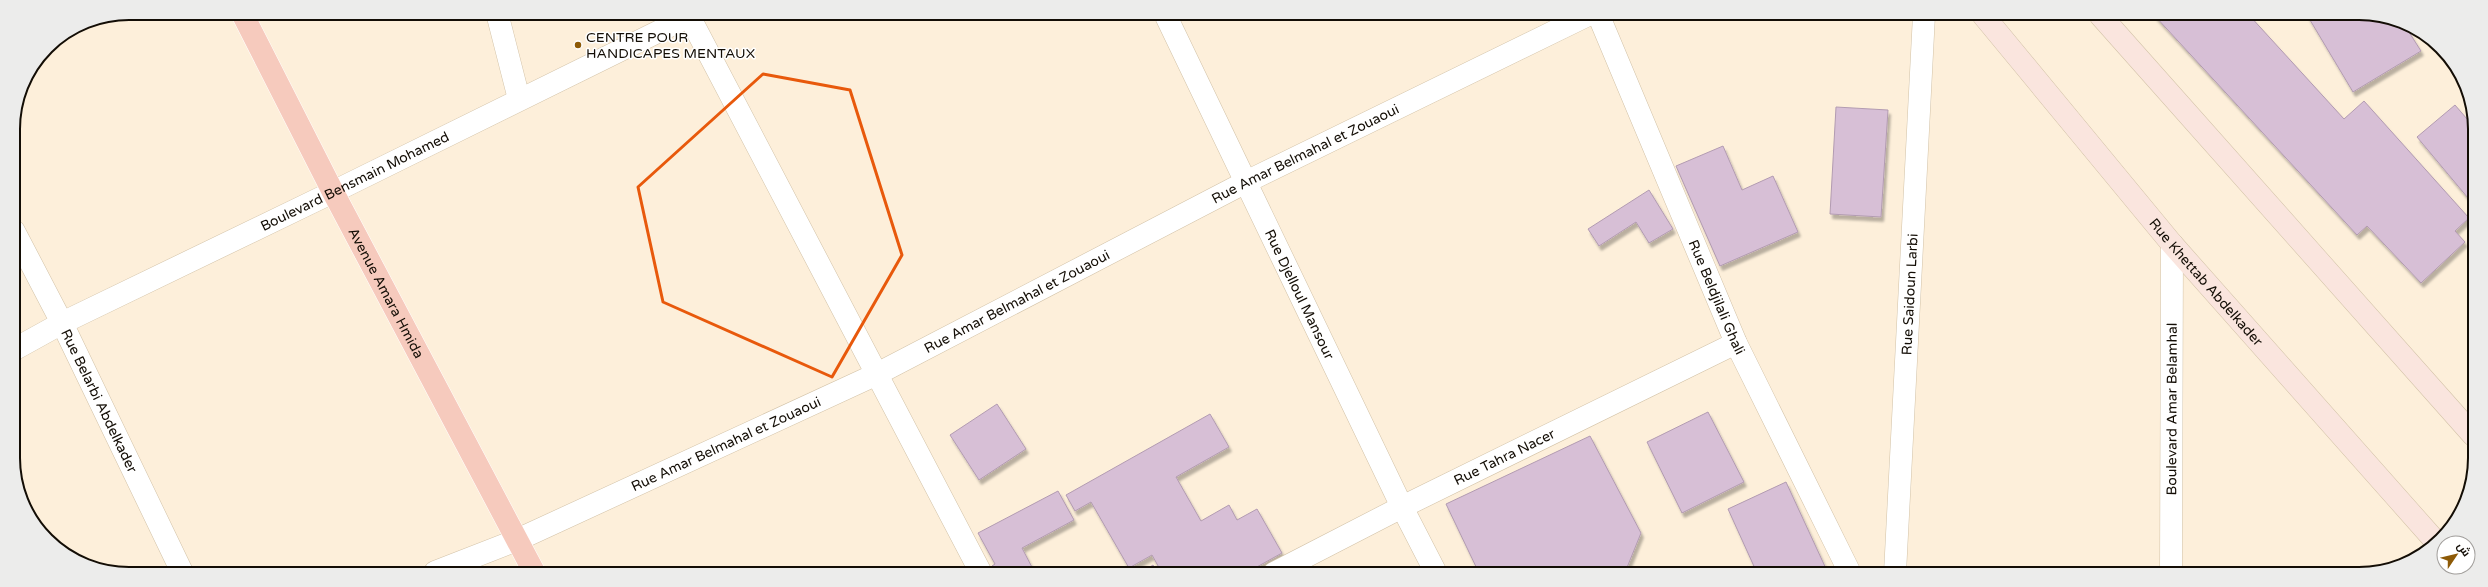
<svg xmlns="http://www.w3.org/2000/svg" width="2488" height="587" viewBox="0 0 2488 587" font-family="'Varela Round',Cairo,sans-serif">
<defs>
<filter id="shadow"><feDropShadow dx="2.5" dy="4.5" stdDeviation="1" flood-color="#0004"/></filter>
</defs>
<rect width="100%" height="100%" fill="#fdefda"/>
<!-- building -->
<g fill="#d7bfd6" stroke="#b29bb1" filter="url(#shadow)">
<path d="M2154,15H2249L2344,119L2364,101L2469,218L2455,231L2465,242L2421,283L2367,226L2357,235Z"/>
<path d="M2307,15H2382L2407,29L2421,51L2353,92Z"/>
<path d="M2455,105L2473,126V204L2417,137Z"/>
<path d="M1836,107L1888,110L1881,217L1830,214Z"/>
<path d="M1723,146L1742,190L1773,176L1798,232L1720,266L1676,166Z"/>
<path d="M1649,190L1673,229L1649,243L1636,222L1599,246L1588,229Z"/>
<path d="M997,404L1026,449L979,480L950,435Z"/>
<path d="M1708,412L1744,482L1682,513L1647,442Z"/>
<path d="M1210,414L1229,447L1176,477L1201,521L1229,505L1237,520L1257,509L1282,553L1246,573H1162L1152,555L1129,568L1091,502L1075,511L1066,495Z"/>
<path d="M1590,436L1641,533L1626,570L1628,573H1479L1446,504Z"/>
<path d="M1786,482L1828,573H1757L1728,509Z"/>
<path d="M1058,491L1074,520L1022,548L1035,573H995L992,566L995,564L978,533Z"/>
<path d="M1153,565L1158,573H1141Z"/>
</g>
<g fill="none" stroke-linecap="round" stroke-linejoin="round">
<!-- minor casing -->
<g stroke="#d2c2a7" stroke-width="23">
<g id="minor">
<path d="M497,13L519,99"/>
<path d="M688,14L981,573"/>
<path id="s1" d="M1165,14L1402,507L1436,573"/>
<path id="s2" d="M1598,14L1736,343L1850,573"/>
<path id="s3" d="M14,231L62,323L182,572"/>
<path id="s4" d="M15,349L62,323L333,192L694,14"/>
<path id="s5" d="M435,572L517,540L877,374L1246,182L1590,14"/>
<path id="s6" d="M1274,573L1402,507L1736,343"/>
<path id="s7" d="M1895,573L1924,15"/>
<path id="s8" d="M2171,574L2172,244"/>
</g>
</g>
<!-- secondary casing -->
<g stroke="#d2c2a7" stroke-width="23">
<g id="secondary">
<path id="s9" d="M1983,15L2172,244L2437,543"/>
<path d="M2100,15L2473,435"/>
</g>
</g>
<!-- primary casing -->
<g stroke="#fff" stroke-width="23">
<g id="primary">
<path id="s10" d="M242,13L333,192L534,572"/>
</g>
</g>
<!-- minor -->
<use href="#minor" stroke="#fff" stroke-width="22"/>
<!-- secondary -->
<use href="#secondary" stroke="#fae5de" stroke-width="22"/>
<!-- primary -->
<use href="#primary" stroke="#f6cabd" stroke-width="22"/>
</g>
<!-- marked area -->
<path fill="none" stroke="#e8590c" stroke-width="3" stroke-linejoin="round" d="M763,74L850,90L902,255L832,377L663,302L638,187Z"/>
<!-- markers -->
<circle fill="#8d5a07" stroke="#fff" stroke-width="1.5" cx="578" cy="45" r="4"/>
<g text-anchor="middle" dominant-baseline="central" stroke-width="3" stroke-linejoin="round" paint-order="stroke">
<!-- poi labels -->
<g font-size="14" fill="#130d05" stroke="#fff" text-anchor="start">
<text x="586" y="37">CENTRE POUR<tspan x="586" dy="16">HANDICAPES MENTAUX</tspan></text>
</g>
<!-- street labels -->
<g font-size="14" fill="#130d05" stroke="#fff">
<text stroke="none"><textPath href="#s5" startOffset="966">Rue Amar Belmahal et Zouaoui</textPath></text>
<text stroke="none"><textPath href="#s4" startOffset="379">Boulevard Bensmain Mohamed</textPath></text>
<text stroke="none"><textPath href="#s9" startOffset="348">Rue Khettab Abdelkader</textPath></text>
<text stroke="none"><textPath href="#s10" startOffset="315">Avenue Amara Hmida</textPath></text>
<text stroke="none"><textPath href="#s1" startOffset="311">Rue Djelloul Mansour</textPath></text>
<text stroke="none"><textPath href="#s7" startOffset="279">Rue Saidoun Larbi</textPath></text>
<text stroke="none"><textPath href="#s2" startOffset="307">Rue Beldjilali Ghali</textPath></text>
<text stroke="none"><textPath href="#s5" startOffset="642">Rue Amar Belmahal et Zouaoui</textPath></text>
<text stroke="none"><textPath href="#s3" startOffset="190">Rue Belarbi Abdelkader</textPath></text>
<text stroke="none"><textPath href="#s8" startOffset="165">Boulevard Amar Belamhal</textPath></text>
<text stroke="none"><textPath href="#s5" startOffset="318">Rue Amar Belmahal et Zouaoui</textPath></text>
<text stroke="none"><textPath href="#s6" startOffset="258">Rue Tahra Nacer</textPath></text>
</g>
</g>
<!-- crop -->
<path d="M0 0H2488V587H0ZM129 20H2359A109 109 0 0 1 2468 129V458A109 109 0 0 1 2359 567H129A109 109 0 0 1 20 458V129A109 109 0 0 1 129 20Z" fill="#ececeb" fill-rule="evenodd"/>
<path fill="none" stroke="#130d05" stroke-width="2" d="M129 20H2359A109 109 0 0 1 2468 129V458A109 109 0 0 1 2359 567H129A109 109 0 0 1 20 458V129A109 109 0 0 1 129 20Z"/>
<!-- north arrow -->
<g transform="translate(2456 555) rotate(55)"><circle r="19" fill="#ffffff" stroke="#a19e9b"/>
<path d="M0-3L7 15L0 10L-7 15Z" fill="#8d5a07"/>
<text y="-6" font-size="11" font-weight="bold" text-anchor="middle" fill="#130d05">ش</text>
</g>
</svg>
